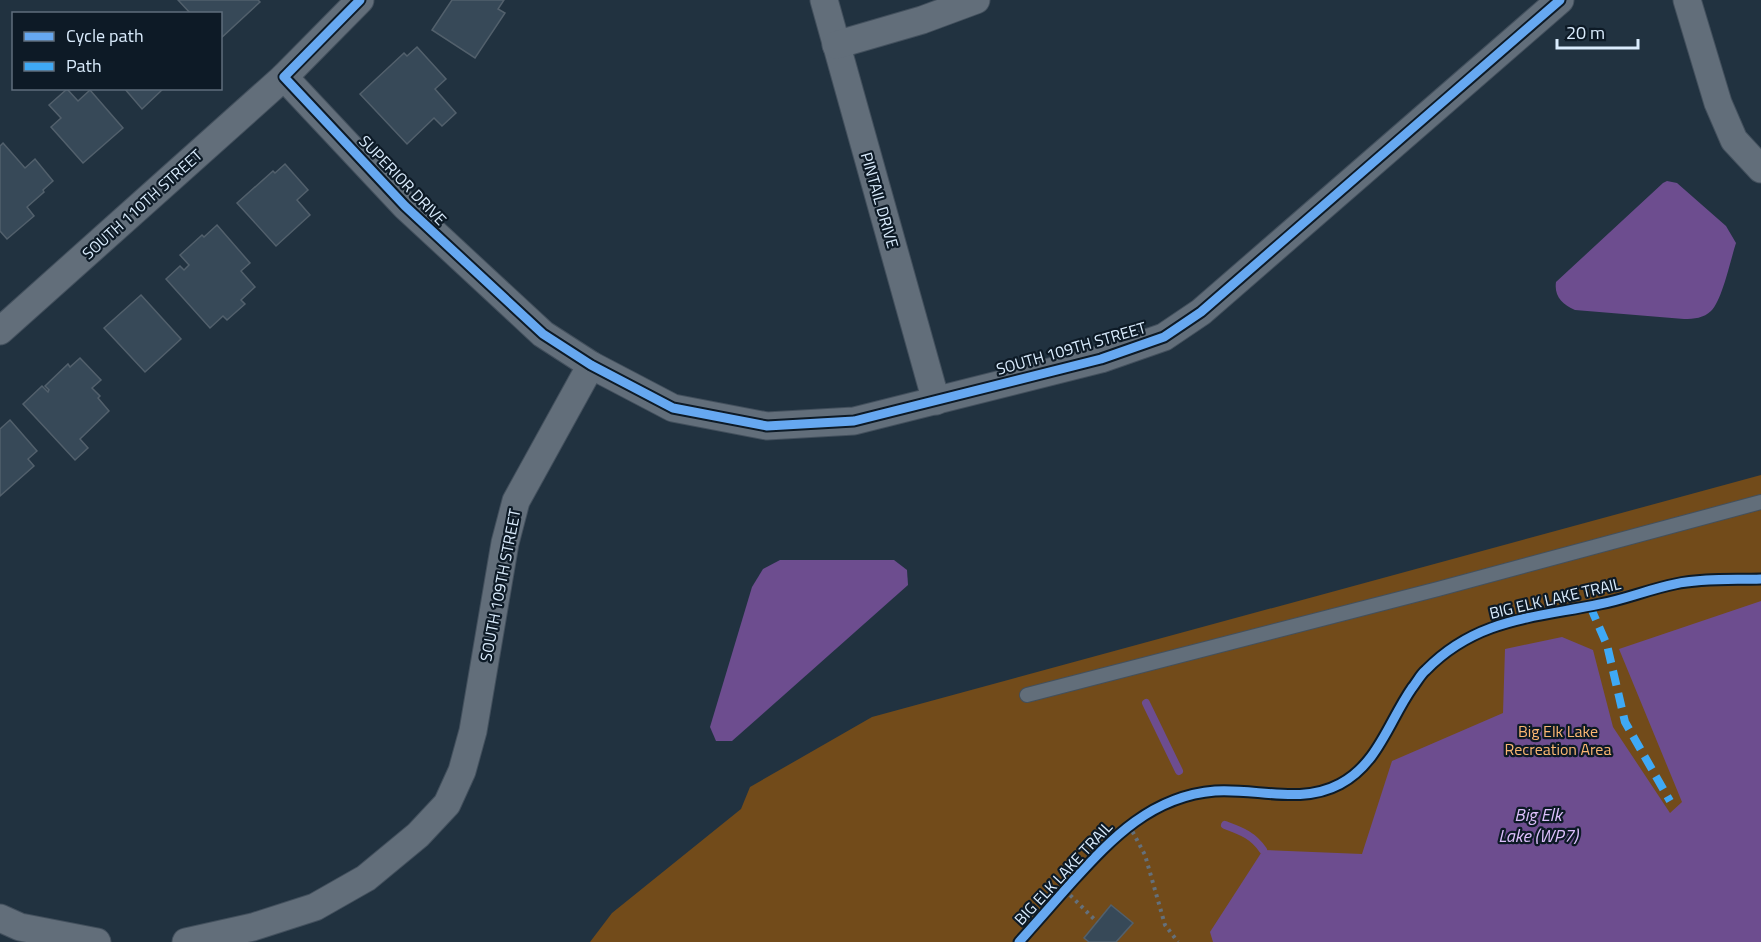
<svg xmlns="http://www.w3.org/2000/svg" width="1761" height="942" viewBox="0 0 1761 942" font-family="'Titillium Web',sans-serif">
<rect width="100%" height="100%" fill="#213240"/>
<!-- green -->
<path fill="#724b1a" d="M1761,475V942H590L612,913L741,809L750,787L872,717Z"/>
<!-- water -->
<g fill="#6d4d8f">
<path d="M1667,181L1677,183L1726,226L1736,243C1731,258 1722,301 1711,311C1704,318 1694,319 1684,319L1575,310C1562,304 1554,296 1556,282L1663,183Z"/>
<path d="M780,560H894L907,570L908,585L732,741H716L710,727L752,587L763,569Z"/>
<path d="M1761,601V942H1213L1210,932L1263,850L1362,854L1392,761L1503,713L1505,649L1562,637L1593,650L1613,727L1670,813L1682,802L1619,649Z"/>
</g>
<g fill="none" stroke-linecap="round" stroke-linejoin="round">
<!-- stream -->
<g stroke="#6d4d8f" stroke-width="8">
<path d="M1146,703L1179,771"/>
<path d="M1225,825C1241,831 1253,835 1263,850"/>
</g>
</g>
<!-- building -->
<g fill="#374958" stroke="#52606c" stroke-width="1.5">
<path d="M178,0H258L260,2L220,39V14H191Z"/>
<path d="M452,0H504L498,9L505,13L475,58L432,30Z"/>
<path d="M417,47L446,79L435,89L456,113L442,126L434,118L407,144L360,94L404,53L407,56Z"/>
<path d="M124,88H164L142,109Z"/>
<path d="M67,89L78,101L90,90L123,128L83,163L51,127L61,118L49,105Z"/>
<path d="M3,143L25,168L35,159L53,181L43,190L44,192L27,207L34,216L7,239L0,231V146Z"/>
<path d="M285,164L308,190L297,200L310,215L276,246L237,203L273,171L275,173Z"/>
<path d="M217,225L250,263L241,271L255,287L241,300L245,304L227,320L223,316L210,328L166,279L180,266L184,270L189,265L180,255L202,235L204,237Z"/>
<path d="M141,295L181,339L145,372L104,328Z"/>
<path d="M80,358L101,380L92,388L100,396L98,398L109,411L80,439L88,448L75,460L23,404L42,386L48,392L49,390L45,386L68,364L70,367Z"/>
<path d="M10,420L37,451L28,459L34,466L0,496V429Z"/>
<path d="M1111,905L1133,923L1116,942H1089L1084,938Z"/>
</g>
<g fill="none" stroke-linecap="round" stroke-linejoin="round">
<!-- service casing -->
<g stroke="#43505d" stroke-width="16">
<path id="service" d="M1027,695L1438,589L1761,502"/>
</g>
<!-- minor casing -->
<g stroke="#43505d" stroke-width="29">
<g id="minor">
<path d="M360,0L284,77L405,206L543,334L591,365L673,408L767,426L854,421L1101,359L1164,337L1201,312L1560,0"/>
<path d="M824,0L936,401"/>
<path d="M1687,0L1718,103L1734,140L1761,169"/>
<path d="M836,45L922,20L976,0"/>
<path d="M0,331L284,77"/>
<path d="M0,918L20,927L97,942"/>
<path d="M186,942L253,927L315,907L366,878L418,835L447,804L462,771L473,731L505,543L516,501L591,365"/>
</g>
</g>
<!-- path -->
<g stroke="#64707b" stroke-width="4" stroke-dasharray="3 4.5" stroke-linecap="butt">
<path d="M1129,825L1145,855L1165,925L1178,942"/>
<path d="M1065,890L1097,922"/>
</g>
<!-- service -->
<use href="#service" stroke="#626e7a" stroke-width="14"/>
<!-- minor -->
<use href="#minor" stroke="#626e7a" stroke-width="27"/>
<!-- quiet -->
<path stroke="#3fa9f5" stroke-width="8" stroke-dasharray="15 8" stroke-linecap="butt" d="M1590,606L1607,645L1625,722L1670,801"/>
<!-- cycleway casing -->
<g stroke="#0d1a26" stroke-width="13">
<g id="cycleway">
<path d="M360,0L284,77L405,206L543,334L591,365L673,408L767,426L854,421L1101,359L1164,337L1201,312L1560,0"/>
<path d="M1019,942C1037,922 1055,901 1073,881C1112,838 1152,796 1215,791C1256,788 1301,805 1340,784C1378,764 1389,721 1412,688C1417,682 1420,675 1426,670C1477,618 1534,618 1600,604C1626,599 1650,589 1675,584C1703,578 1733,580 1761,579"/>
</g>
</g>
<!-- cycleway -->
<use href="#cycleway" stroke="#66a8f1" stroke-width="9"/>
</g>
<g text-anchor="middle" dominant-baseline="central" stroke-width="4.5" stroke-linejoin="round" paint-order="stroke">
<!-- street labels -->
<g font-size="16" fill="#daecfd" stroke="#0d1a26">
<text transform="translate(403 180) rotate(46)">SUPERIOR DRIVE</text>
<text transform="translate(880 200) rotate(74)">PINTAIL DRIVE</text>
<text transform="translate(142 204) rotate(-42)">SOUTH 110TH STREET</text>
<text transform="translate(1071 348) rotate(-16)">SOUTH 109TH STREET</text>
<text transform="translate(500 585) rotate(-79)">SOUTH 109TH STREET</text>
<text transform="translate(1555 598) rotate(-13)">BIG ELK LAKE TRAIL</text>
<text transform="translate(1063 873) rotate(-47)">BIG ELK LAKE TRAIL</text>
</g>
<!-- park labels -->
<g font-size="16" fill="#fab772" stroke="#0d1a26">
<text x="1558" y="731">Big Elk Lake<tspan x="1558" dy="18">Recreation Area</tspan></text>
</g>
<!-- water labels -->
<g font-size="18" font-style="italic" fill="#ddc0fc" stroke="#0d1a26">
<text x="1538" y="814">Big Elk<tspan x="1538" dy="21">Lake (WP7)</tspan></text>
</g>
</g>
<!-- legend -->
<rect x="12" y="12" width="210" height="78" fill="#0d1a26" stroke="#5f6e7c" stroke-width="1.5"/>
<rect x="24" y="32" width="30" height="9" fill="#66a8f1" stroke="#5f6e7c" stroke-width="1.5"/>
<text x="66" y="42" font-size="18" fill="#daecfd">Cycle path</text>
<rect x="24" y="62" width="30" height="9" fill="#3fa9f5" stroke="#5f6e7c" stroke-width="1.5"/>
<text x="66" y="72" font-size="18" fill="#daecfd">Path</text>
<!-- scale -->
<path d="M1557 39v9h81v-9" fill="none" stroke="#daecfd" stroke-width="3"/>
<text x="1566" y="39" font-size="18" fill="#daecfd" stroke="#0d1a26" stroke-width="4.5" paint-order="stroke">20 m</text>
</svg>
